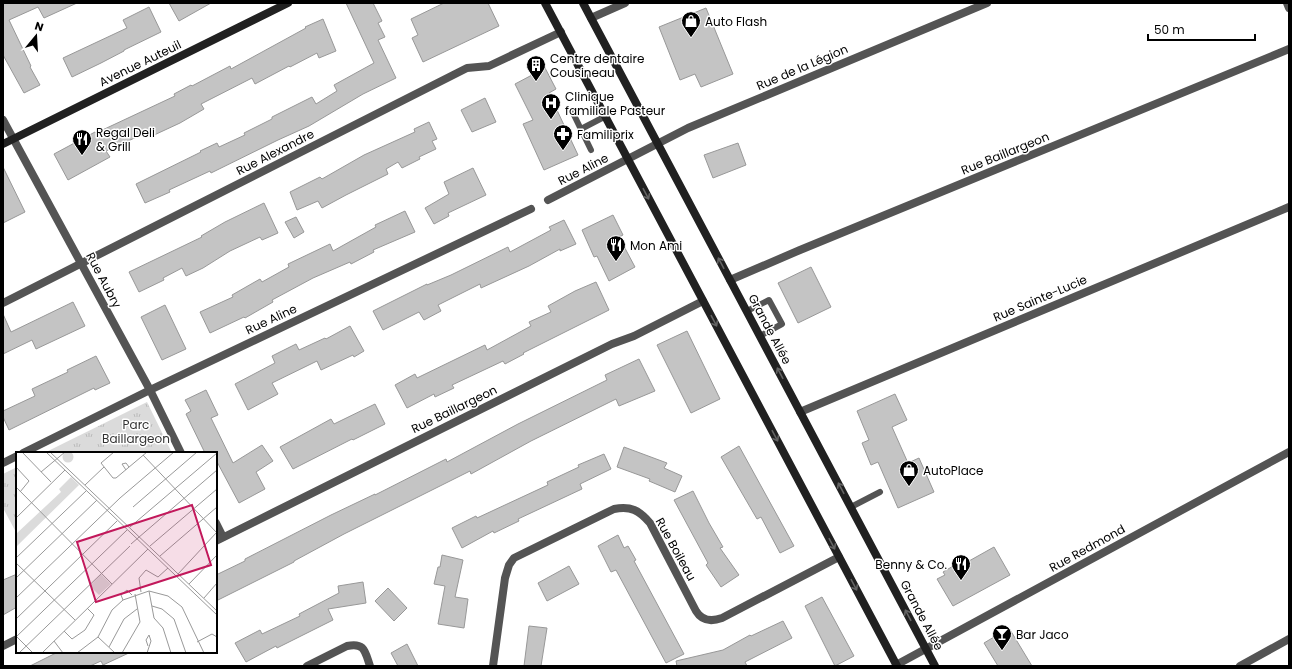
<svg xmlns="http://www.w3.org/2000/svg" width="1292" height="669" viewBox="0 0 1292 669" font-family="Poppins,sans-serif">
<defs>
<pattern id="park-tufts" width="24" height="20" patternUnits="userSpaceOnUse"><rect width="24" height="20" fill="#dbdbdb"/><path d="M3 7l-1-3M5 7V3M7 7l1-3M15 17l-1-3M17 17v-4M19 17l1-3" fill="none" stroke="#bababa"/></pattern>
</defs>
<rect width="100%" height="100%" fill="#fff"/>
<!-- park -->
<g fill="url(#park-tufts)">
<path d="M147,402L172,453H44Z"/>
<path d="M17,467V534L3,508V474Z"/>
</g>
<!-- building -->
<g fill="#c4c4c4" stroke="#989898">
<path d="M3,3H77L44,18L38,7L9,20L31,66L30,67L40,85L24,93L3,55Z"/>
<path d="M169,3H211L179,21Z"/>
<path d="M346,3H373L382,21L378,23L385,37L378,40L396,78L363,94L309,126L278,140L211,173L210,171L169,190L170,192L145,203L136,184L201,152L200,151L217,143L219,147L245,135L244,133L272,119V117L312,97L316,104L337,91L334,85L374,63Z"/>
<path d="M444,3H488L499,26L423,62L412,38L418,35L411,19Z"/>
<path d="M149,7L161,32L124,50V51L101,63L72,77L63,58L127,28L123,20Z"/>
<path d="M706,8L733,74L701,87L695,74L680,80L659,27Z"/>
<path d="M323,19L336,51L319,58L317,53L290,67L289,66L255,84L252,78L201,104L204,109L180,123L152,136L150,131L106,151L110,157L68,180L54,154L95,132L96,133L175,96L174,94L191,85L192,86L230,66L231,69L306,28L305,27Z"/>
<path d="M539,61L542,67L544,66L556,89L549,93L578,155L544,170L523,124L533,120L515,84L532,75L528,67Z"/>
<path d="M485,98L496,122L472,132L461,110Z"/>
<path d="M429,122L437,139L432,141L436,149L419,157L420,159L402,168L398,162L386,169L388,174L346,195L322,208L318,201L297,210L290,192L320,177L322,179L364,155L415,132L414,129Z"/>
<path d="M738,143L746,165L713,178L704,155Z"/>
<path d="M3,167L25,212L3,223Z"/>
<path d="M473,168L486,195L448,213L449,216L434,224L425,208L449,194L444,182Z"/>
<path d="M264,203L278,233L262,240L260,237L230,251L203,268L186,276L182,268L163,278L164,280L139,292L129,272L202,237L201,236L225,222Z"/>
<path d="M405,211L415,232L373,250L374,252L351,264L350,262L313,278L272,300L273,302L245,318L244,317L210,333L200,312L233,297L232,295L260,279L262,282L289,267L288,264L330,244L333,251L376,227L375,225Z"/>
<path d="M613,215L623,235L619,237L635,267L609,281L597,256L594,257L582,230Z"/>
<path d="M296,217L304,232L294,238L285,222Z"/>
<path d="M564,220L576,244L560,251V249L529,266L481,288L480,284L438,305L441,311L424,320L419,312L383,330L373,311L427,284V285L451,275L508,247L510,252L551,230L549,227Z"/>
<path d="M811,267L831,307L798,323L778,283Z"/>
<path d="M596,282L609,310L523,353L524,354L505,364L503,361L452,385L454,388L435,397L434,394L407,408L395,385L415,374L417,378L485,345L487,350L531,326L529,322L551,312L548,306L575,291Z"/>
<path d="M73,302L85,326L36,349L32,340L3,354V314L11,332Z"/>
<path d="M165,305L186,349L162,360L141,317Z"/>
<path d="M350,326L364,351L354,357L353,355L321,370L317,361L272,383L278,394L248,410L235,384L275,363L272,356L296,344L299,350L325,338L326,339Z"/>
<path d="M687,331L720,399L691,413L657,345Z"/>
<path d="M96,356L110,383L95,390L94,388L9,430L3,417V411L35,396L32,389L68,372L67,370Z"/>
<path d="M639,359L655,391L619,406L616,399L531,441L471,474L470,471L344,534L294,561V562L216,601V575L245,561V559L331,515L375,494V495L446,459L447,462L518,424L607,380L605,375Z"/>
<path d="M206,390L218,415L211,418L233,463L262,445L273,461L256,472L265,489L239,503L216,460V453H205L186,414L191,411L185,400Z"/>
<path d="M895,394L907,420L892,427L908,463L919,458L934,492L898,508L878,462L871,465L862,443L869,440L857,411Z"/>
<path d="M375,404L385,424L353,440L352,439L293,469L280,447L331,419L334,424Z"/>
<path d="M739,446L794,546L780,553L761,517L757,519L721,457Z"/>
<path d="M624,447L667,463L664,468L682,476L675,492L649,481L650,479L617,467Z"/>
<path d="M604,454L611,469L580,484L582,489L518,519L519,521L494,533L493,531L462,548L452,528L476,516L477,518L548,485L547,482L579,467L578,465Z"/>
<path d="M693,491L709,523L723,547L720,548L739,575L721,587L706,565L708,563L674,500Z"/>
<path d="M618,535L624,548L628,546L636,560L634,561L684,654L666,663L616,570L611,572L598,546Z"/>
<path d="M994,547L1010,575L953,606L937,579L945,575L943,572L967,558L969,561Z"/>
<path d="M442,555L463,560L455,597L468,599L464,628L438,624L445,586L434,584L438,567H440Z"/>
<path d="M569,566L579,584L547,601L538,583Z"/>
<path d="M17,574V607L3,615V580Z"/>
<path d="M363,582L366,603L328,609L333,620L277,648L276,646L246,662L235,643L260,630L262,634L300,616L299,614L339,593L338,586Z"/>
<path d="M388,588L407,608L394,621L375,601Z"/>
<path d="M822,597L854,656L835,666L805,606Z"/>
<path d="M783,621L792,638L745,662L747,666H677L676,661L723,650L750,635L751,636Z"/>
<path d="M529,626L547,628L541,666H524Z"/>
<path d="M1009,628L1032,666H998L984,643Z"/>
<path d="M407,644L418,666H398L391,653Z"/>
<path d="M58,652H131L103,665L101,661L90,666H30Z"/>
</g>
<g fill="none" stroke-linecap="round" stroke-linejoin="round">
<!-- lane -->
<g stroke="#545454" stroke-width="6">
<path d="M573,113L591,150"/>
<path d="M581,129L606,116"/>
<path d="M747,311L769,300L782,324L760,336"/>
<path d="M851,507L880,492"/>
</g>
<!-- street -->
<g stroke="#545454" stroke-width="8">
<path d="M1287,3L1289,8"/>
<path d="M591,18L625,3"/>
<path d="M3,120L150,390L181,453"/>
<path d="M548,200L688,128L987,3"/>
<path d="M730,280L800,250L1289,49"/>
<path d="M3,303L467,68L489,66L561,32"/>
<path d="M800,412L1289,207"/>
<path d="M23,453L150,390L531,209"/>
<path d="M3,463L17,456"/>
<path d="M216,523L223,537"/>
<path d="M216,541L612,344L634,336L703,301"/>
<path d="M3,646L17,639"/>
<path d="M896,665L1289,452"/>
<path d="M307,666L347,646C365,642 365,652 370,666"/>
<path d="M493,666L505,578L509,565L514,558L614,509C631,506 639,510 650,523L696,611C702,621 711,622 722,618L839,557"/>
<path d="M1240,666L1289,639"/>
</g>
<!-- secondary -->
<g stroke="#212121" stroke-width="8">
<path d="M545,3L897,666"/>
<path d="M583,3L935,666"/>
<path d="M3,144L288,3"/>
</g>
</g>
<!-- one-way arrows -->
<defs><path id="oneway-shaft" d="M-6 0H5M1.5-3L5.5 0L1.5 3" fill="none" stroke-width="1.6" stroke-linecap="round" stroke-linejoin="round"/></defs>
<g stroke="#646464">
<use href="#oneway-shaft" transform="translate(646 194) rotate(62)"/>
<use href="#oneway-shaft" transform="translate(721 263) rotate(-118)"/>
<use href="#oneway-shaft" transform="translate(714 321) rotate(62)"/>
<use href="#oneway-shaft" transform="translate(780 373) rotate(-118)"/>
<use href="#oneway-shaft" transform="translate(775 436) rotate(62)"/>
<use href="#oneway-shaft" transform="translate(841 488) rotate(-118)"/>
<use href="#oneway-shaft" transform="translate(832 544) rotate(62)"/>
<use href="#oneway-shaft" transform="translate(854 585) rotate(62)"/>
<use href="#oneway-shaft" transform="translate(908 615) rotate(-118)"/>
</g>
<!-- icons -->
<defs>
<g id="shop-pin" transform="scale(1)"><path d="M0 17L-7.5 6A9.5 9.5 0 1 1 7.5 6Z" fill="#000" stroke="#fff"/><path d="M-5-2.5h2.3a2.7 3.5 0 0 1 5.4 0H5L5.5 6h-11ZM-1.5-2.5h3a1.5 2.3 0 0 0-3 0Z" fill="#fff"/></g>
<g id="building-pin" transform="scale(1)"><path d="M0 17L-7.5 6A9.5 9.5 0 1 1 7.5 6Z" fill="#000" stroke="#fff"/><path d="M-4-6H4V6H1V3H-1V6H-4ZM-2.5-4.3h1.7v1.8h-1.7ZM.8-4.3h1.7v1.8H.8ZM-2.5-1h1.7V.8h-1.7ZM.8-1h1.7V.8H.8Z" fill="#fff"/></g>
<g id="hospital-pin" transform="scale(1)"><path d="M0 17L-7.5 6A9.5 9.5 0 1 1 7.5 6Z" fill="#000" stroke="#fff"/><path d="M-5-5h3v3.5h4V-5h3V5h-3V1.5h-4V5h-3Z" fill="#fff"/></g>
<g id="pharmacy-pin" transform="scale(1)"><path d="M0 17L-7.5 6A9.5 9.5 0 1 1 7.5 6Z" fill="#000" stroke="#fff"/><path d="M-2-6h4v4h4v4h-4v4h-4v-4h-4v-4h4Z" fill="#fff"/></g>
<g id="restaurant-pin" transform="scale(1)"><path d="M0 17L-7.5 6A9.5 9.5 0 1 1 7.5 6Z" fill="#000" stroke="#fff"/><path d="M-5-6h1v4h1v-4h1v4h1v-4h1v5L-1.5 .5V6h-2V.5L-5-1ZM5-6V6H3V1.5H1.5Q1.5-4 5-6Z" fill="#fff"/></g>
<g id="bar-pin" transform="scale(1)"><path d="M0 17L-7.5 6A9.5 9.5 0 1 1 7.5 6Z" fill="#000" stroke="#fff"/><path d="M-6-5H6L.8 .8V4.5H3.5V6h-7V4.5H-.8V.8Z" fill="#fff"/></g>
</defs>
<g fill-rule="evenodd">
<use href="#shop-pin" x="691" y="21"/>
<use href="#building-pin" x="536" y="65"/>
<use href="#hospital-pin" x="551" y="103"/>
<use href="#pharmacy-pin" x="563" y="134"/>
<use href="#restaurant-pin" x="82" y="139"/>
<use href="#restaurant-pin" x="616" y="245"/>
<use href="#shop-pin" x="909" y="470"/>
<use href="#restaurant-pin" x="961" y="564"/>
<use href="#bar-pin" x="1002" y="634"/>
</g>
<g text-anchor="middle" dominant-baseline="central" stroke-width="3" stroke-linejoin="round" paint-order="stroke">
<!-- poi labels -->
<g font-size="12" fill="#000" stroke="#fff" text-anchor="start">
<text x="705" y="21">Auto Flash</text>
<text x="550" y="58">Centre dentaire<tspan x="550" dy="14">Cousineau</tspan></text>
<text x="565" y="96">Clinique<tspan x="565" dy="14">familiale Pasteur</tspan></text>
<text x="96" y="132">Regal Deli<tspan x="96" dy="14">&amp; Grill</tspan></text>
<text x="577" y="134">Familiprix</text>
<text x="630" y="245">Mon Ami</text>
<text x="923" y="470">AutoPlace</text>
<text x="947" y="564" text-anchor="end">Benny &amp; Co.</text>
<text x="1016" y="634">Bar Jaco</text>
</g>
<!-- street labels -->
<g font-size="12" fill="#000" stroke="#fff">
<text transform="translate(140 63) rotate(-26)">Avenue Auteuil</text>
<text transform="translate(802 67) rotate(-23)">Rue de la Légion</text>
<text transform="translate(275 152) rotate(-27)">Rue Alexandre</text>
<text transform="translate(1005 153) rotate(-22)">Rue Baillargeon</text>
<text transform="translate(583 169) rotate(-27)">Rue Aline</text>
<text transform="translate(104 280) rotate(62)">Rue Aubry</text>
<text transform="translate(1040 298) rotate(-23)">Rue Sainte-Lucie</text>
<text transform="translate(271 319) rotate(-25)">Rue Aline</text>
<text transform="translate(770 329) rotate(62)">Grande Allée</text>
<text transform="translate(454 409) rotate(-26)">Rue Baillargeon</text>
<text transform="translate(1087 548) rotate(-29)">Rue Redmond</text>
<text transform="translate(676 549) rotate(61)">Rue Boileau</text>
<text transform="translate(922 615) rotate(62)">Grande Allée</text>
</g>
<!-- park labels -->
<g font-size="12" fill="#323232" stroke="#fff">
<text x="136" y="424">Parc<tspan x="136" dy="14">Baillargeon</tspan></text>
</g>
</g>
<!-- overview -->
<g transform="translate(16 452)">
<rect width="201" height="201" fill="#fff"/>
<path d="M46.5 5a5.5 5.5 0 1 1 11 0a5.5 5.5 0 1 1-11 0ZM55,25L63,33L0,95V82L45,40L43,37Z" fill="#dbdbdb"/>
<path d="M85,122L95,132L83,143L74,134Z" fill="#dbdbdb"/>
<path fill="none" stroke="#999" stroke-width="1" d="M6,0L35,30M30,0L201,163M34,0L201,159M98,0L85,11L97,26H100L131,0M127,3L201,81M0,15L13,29L4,40M110,18L106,12L110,11L113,15M25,20L49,0M69,33L88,15M0,35L96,132M117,55L181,0M0,66L49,18M114,75L201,1M115,92L201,18M134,94L201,37M144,104L201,55M0,106L70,39M0,111L59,168M162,122L201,80M0,126L81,48M173,132L201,103M133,139L138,166L147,176L155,201M125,140L123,126L130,118L142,125L152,116M0,146L104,46L158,0M188,146L201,131M107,148L105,143L111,138L116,143M136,154L146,157L158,167L170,201M0,167L101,69M48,179L56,187L69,178L78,163L71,156M0,185L111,78M1,185L17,201M82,185L99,201M38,189L47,201M181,190L196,182L201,185M93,195L108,167L121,157M3,201L114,94M26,201L132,97M61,201L82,185L96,158L107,148L133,139L152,144L166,155L188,201M106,201L124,170L119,142M131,201L135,189L133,183L130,188L132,194"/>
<path fill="#c2185b" fill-opacity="0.15" stroke="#c2185b" stroke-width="2" d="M176,53L195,113L80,150L61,90Z"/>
<rect width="201" height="201" fill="none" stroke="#000" stroke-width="2"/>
</g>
<!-- border -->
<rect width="1292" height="669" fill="none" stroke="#000000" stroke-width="8"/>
<!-- north arrow -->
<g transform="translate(36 36) rotate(18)" stroke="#ffffff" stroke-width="3" paint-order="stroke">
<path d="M0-3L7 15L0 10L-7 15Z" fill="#000000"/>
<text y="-6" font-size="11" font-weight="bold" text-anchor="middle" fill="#000000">N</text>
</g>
<!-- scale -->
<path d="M1148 34v6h107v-6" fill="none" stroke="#000000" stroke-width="2"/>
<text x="1154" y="34" font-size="12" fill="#000000" stroke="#ffffff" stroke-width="3" paint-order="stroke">50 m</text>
</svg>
